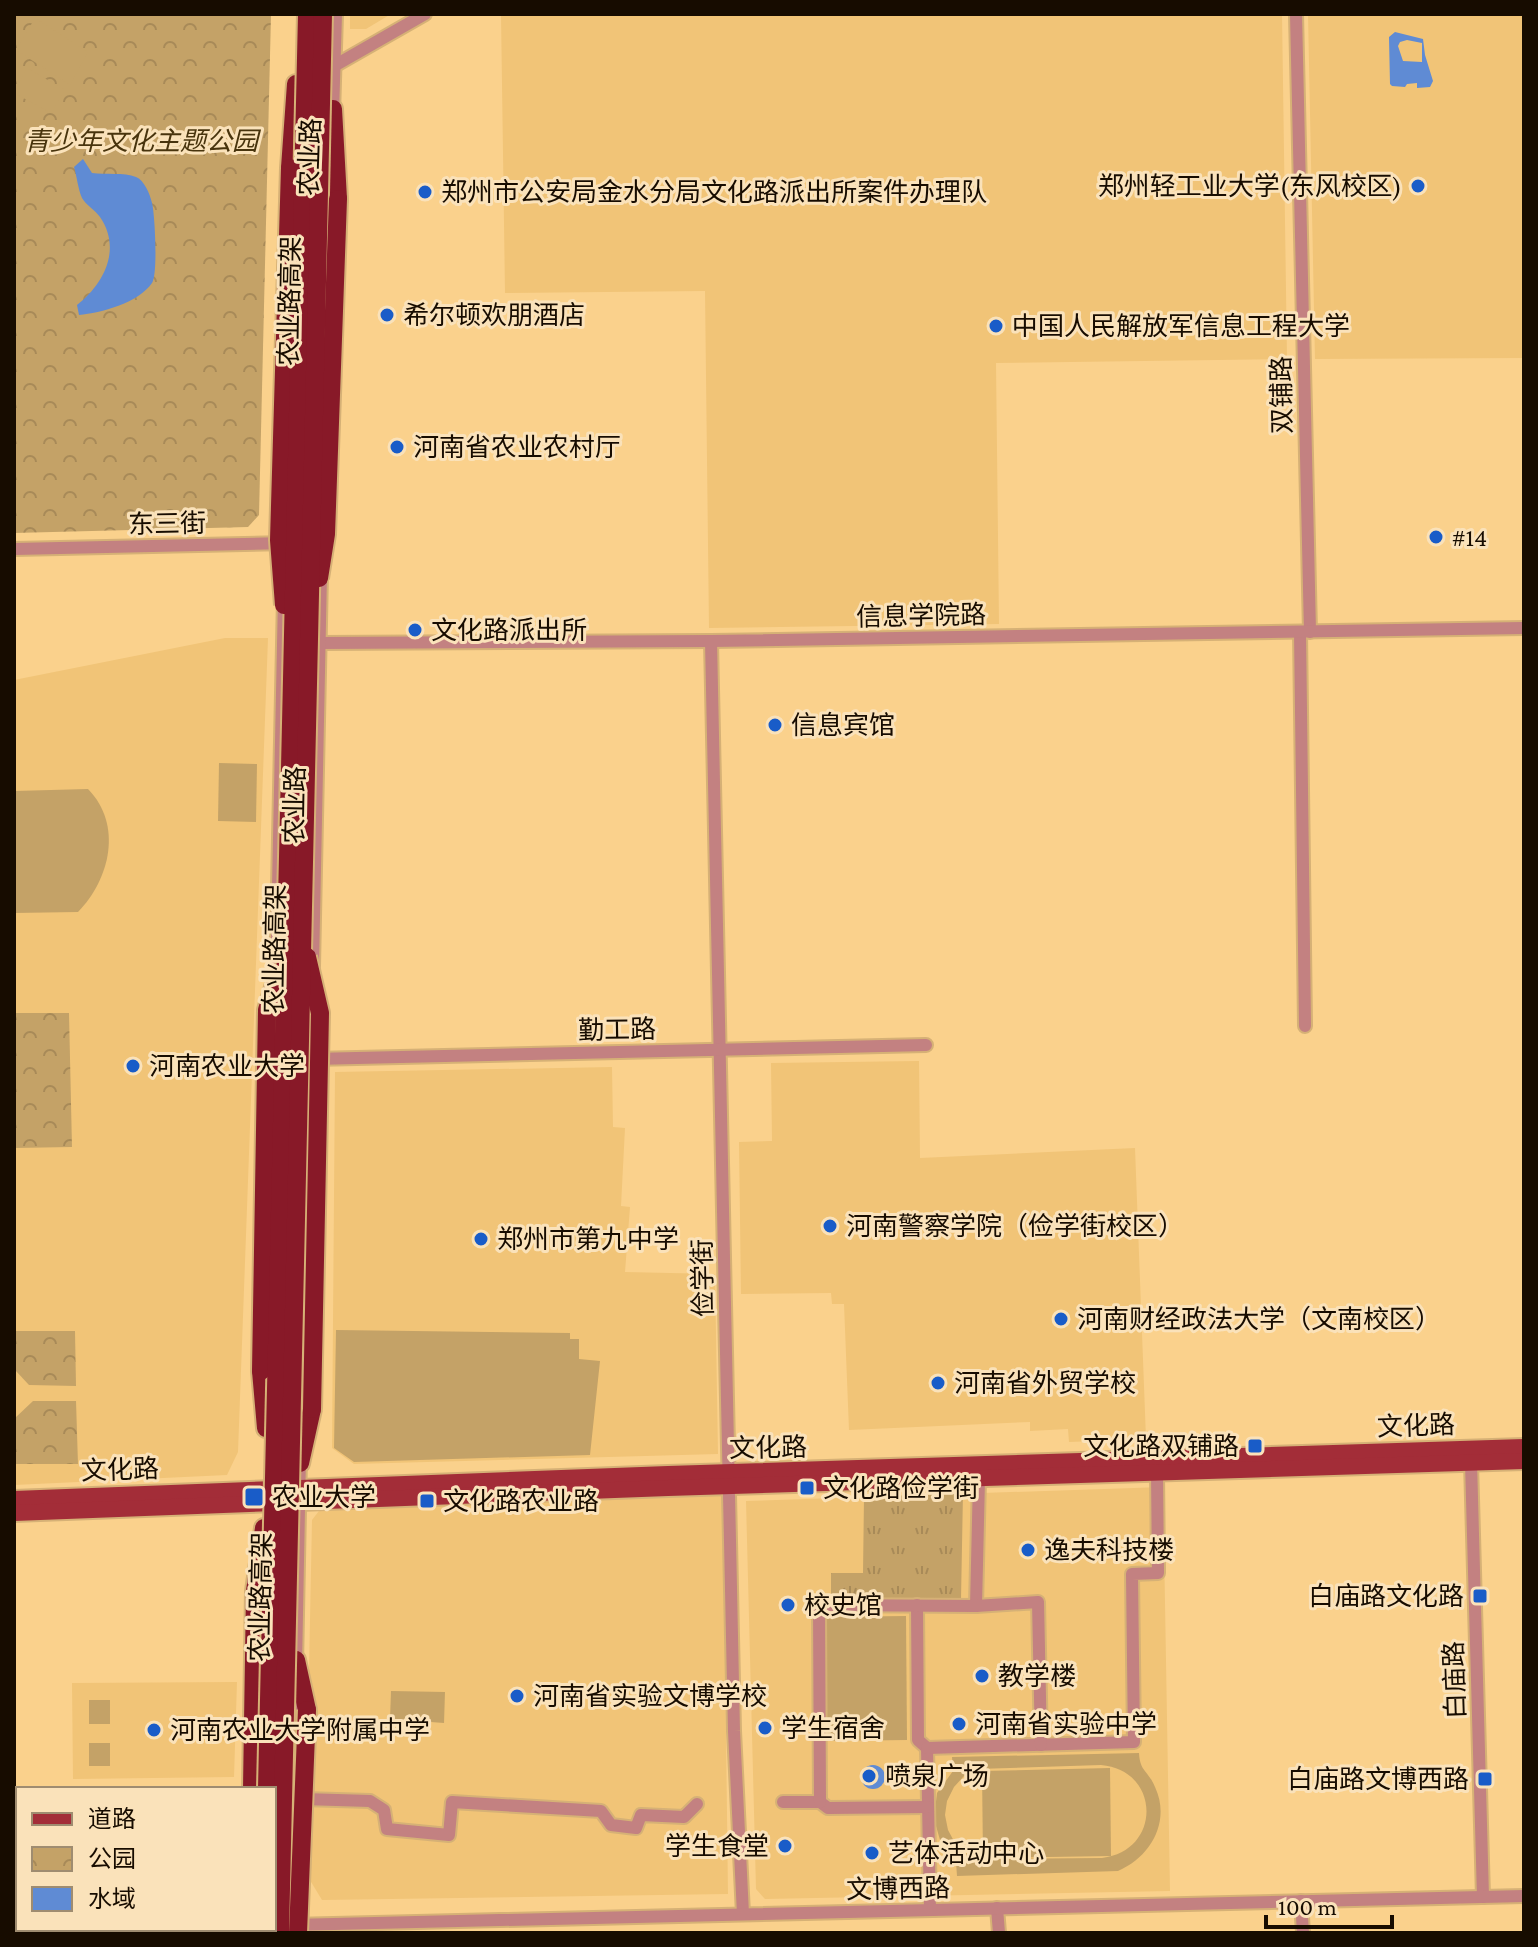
<svg xmlns="http://www.w3.org/2000/svg" width="1538" height="1947" viewBox="0 0 1538 1947" font-family="'Crimson Pro','Noto Sans SC',serif">
<defs>
<pattern id="grass-tufts" width="24" height="20" patternUnits="userSpaceOnUse" patternTransform="scale(2)"><rect width="24" height="20" fill="#c4a267"/><path d="M3 7l-1-3M5 7V3M7 7l1-3M15 17l-1-3M17 17v-4M19 17l1-3" fill="none" stroke="#a88a58"/></pattern>
<pattern id="park-crowns" width="20" height="18" patternUnits="userSpaceOnUse" patternTransform="scale(2)"><rect width="20" height="18" fill="#c4a267"/><path d="M2 6a3 3 0 1 1 6 0M12 15a3 3 0 1 1 6 0" fill="none" stroke="#a88a58"/></pattern>
</defs>
<rect width="100%" height="100%" fill="#fad18c"/>
<!-- built -->
<g fill="#f1c477">
<path d="M350,14H391L366,29H350Z"/>
<path d="M501,14H1282L1287,359L996,363L999,624L709,628L705,291L505,293Z"/>
<path d="M1308,14H1524V358L1315,359Z"/>
<path d="M225,638H268L238,1452L227,1475L14,1485V680Z"/>
<path d="M919,1061L920,1158L1135,1148L1146,1439L1069,1442L1068,1429L1030,1431V1422L849,1430L844,1304H832L831,1293L741,1294L739,1142L772,1141L771,1063Z"/>
<path d="M612,1067L613,1127L625,1128L621,1206L630,1207L625,1272L715,1274L718,1454L354,1464L332,1448L335,1072Z"/>
<path d="M1163,1487L1170,1891L765,1899L756,1889L746,1501Z"/>
<path d="M723,1493L728,1894L322,1900L305,1872L312,1520L322,1507Z"/>
<path d="M237,1682L234,1777L73,1779L72,1683Z"/>
</g>
<!-- grass -->
<g fill="url(#grass-tufts)">
<path d="M963,1493L961,1600L831,1599V1573H863L864,1497Z"/>
<rect x="89" y="1700" width="21" height="24"/>
<rect x="89" y="1743" width="21" height="23"/>
</g>
<!-- park -->
<g fill="url(#park-crowns)">
<path d="M14,14H271L259,515L248,527L14,533Z"/>
<path d="M14,1013H69L72,1147L14,1148Z"/>
<path d="M16,1331H75L76,1386L29,1385L15,1370Z"/>
<path d="M33,1401H76L78,1464H15V1418Z"/>
</g>
<!-- garden -->
<g fill="#c4a267" fill-rule="evenodd">
<path d="M35,18L88,52L70,85L16,50Z"/>
<path d="M27,68L65,90L51,113L14,93Z"/>
<path d="M219,763L257,764L256,822L218,821Z"/>
<path d="M88,789C123,825 110,879 78,912L14,913V791Z"/>
<path d="M336,1330L570,1333V1339H579V1359L600,1361L590,1455L354,1462L334,1448Z"/>
<path d="M906,1616L907,1740L827,1741L825,1617Z"/>
<path d="M391,1691L445,1692L444,1723L390,1719Z"/>
<path d="M1139,1753C1140,1772 1148,1770 1155,1787C1171,1821 1151,1857 1118,1871L957,1876L956,1862L940,1840L934,1819L937,1793L953,1771L952,1757ZM1101,1765C1161,1770 1162,1851 1102,1858L979,1859L965,1853L955,1843L948,1830L945,1815L947,1801L954,1787L964,1776L977,1769Z"/>
<path d="M1110,1768L1111,1856L983,1858L982,1771Z"/>
</g>
<!-- water -->
<g fill="#5f8bd4" fill-rule="evenodd">
<path d="M1395,32L1423,39L1425,55L1433,81L1430,87L1417,88V83L1407,84L1405,87L1392,86L1390,84L1389,37ZM1407,40L1422,43V62L1403,61L1398,46L1400,42Z"/>
<path d="M83,159L92,173C105,175 124,172 136,177C144,180 150,194 152,203C155,214 158,275 152,283C138,303 101,313 79,315L77,305C104,284 122,249 100,217C95,210 86,205 82,198C78,189 77,177 74,167Z"/>
<circle cx="873" cy="1777" r="12"/>
</g>
<g fill="none" stroke-linecap="round" stroke-linejoin="round">
<!-- minor casing -->
<g stroke="#d6b176" stroke-width="16">
<g id="minor">
<path d="M1296,14L1310,632"/>
<path d="M334,66L425,14"/>
<path d="M333,114L336,14"/>
<path d="M14,549L287,543"/>
<path d="M1300,632L1305,1026"/>
<path d="M711,641L734,1731L743,1914"/>
<path d="M319,643L711,641L1524,628"/>
<path d="M313,966L321,573"/>
<path d="M276,983L284,597"/>
<path d="M313,1059L926,1045"/>
<path d="M307,1138L311,996"/>
<path d="M1471,1462L1483,1897"/>
<path d="M917,1605L918,1740L927,1748L930,1910"/>
<path d="M976,1606L979,1479"/>
<path d="M296,1666L300,1456"/>
<path d="M927,1748L1134,1742L1132,1574L1158,1573L1157,1472"/>
<path d="M303,1799L370,1801L384,1810L387,1829L449,1835L452,1802L601,1811L611,1825L636,1828L641,1815L684,1817L697,1804"/>
<path d="M783,1802H820L828,1808L928,1807"/>
<path d="M820,1802L819,1605L976,1606L1038,1602L1041,1745"/>
<path d="M294,1826L296,1688"/>
<path d="M14,1853H18"/>
<path d="M1301,1901L1303,1933"/>
<path d="M997,1908L999,1933"/>
<path d="M292,1925L1524,1896"/>
</g>
</g>
<!-- major casing -->
<g stroke="#d6b176" stroke-width="20">
<g id="major">
<path d="M14,1499L668,1474L1524,1447"/>
<path d="M14,1513L668,1488L1524,1461"/>
</g>
</g>
<!-- highway casing -->
<g stroke="#d6b176" stroke-width="22">
<g id="highway">
<path d="M333,109L338,199"/>
<path d="M290,168L296,84"/>
<path d="M261,1371L266,1428"/>
<path d="M300,1463L312,1409"/>
<path d="M296,1660L307,1710"/>
<path d="M252,1789L255,1591L264,1528"/>
<path d="M249,1929L250,1933"/>
<path d="M264,1933V1929"/>
</g>
</g>
<!-- minor -->
<use href="#minor" stroke="#c38181" stroke-width="12"/>
<!-- major -->
<use href="#major" stroke="#a32d38" stroke-width="16"/>
<!-- highway -->
<use href="#highway" stroke="#881928" stroke-width="18"/>
<!-- highway-bridge casing -->
<g stroke="#d6b176" stroke-width="22" stroke-linecap="butt">
<g id="highway-bridge">
<path d="M319,578L326,534L338,199"/>
<path d="M284,605L279,540L290,168"/>
<path d="M307,957L320,1013L312,1409"/>
<path d="M261,1371L267,1010L277,978"/>
<path d="M267,1789L307,14"/>
<path d="M280,1933L323,14"/>
<path d="M298,1933L307,1710"/>
</g>
</g>
<!-- highway-bridge -->
<use href="#highway-bridge" stroke="#881928" stroke-width="18"/>
</g>
<!-- markers -->
<g fill="#195cc8" stroke="#fae2ba" stroke-width="3">
<circle cx="1418" cy="186" r="8"/>
<circle cx="425" cy="192" r="8"/>
<circle cx="387" cy="315" r="8"/>
<circle cx="996" cy="326" r="8"/>
<circle cx="397" cy="447" r="8"/>
<circle cx="1436" cy="537" r="8"/>
<circle cx="415" cy="630" r="8"/>
<circle cx="775" cy="725" r="8"/>
<circle cx="133" cy="1066" r="8"/>
<circle cx="830" cy="1226" r="8"/>
<circle cx="481" cy="1239" r="8"/>
<circle cx="1061" cy="1319" r="8"/>
<circle cx="938" cy="1383" r="8"/>
<rect x="1247" y="1438" width="16" height="16" rx="4"/>
<rect x="799" y="1480" width="16" height="16" rx="4"/>
<rect x="244" y="1487" width="20" height="20" rx="4"/>
<rect x="419" y="1493" width="16" height="16" rx="4"/>
<circle cx="1028" cy="1550" r="8"/>
<rect x="1472" y="1588" width="16" height="16" rx="4"/>
<circle cx="788" cy="1605" r="8"/>
<circle cx="982" cy="1676" r="8"/>
<circle cx="517" cy="1696" r="8"/>
<circle cx="959" cy="1724" r="8"/>
<circle cx="765" cy="1728" r="8"/>
<circle cx="154" cy="1730" r="8"/>
<circle cx="869" cy="1776" r="8"/>
<rect x="1477" y="1771" width="16" height="16" rx="4"/>
<circle cx="785" cy="1846" r="8"/>
<circle cx="872" cy="1853" r="8"/>
</g>
<g text-anchor="middle" dominant-baseline="central" stroke-width="6" stroke-linejoin="round" paint-order="stroke">
<!-- park labels -->
<g font-size="26" font-style="italic" fill="#48340d" stroke="#fae2ba">
<text x="141" y="141">青少年文化主题公园</text>
</g>
<!-- street labels -->
<g font-size="26" fill="#170c00" stroke="#fae2ba">
<text transform="translate(310 157) rotate(-88)">农业路</text>
<text transform="translate(290 301) rotate(-89)">农业路高架</text>
<text transform="translate(1282 395) rotate(-91)">双铺路</text>
<text transform="translate(167 524) rotate(-1)">东三街</text>
<text transform="translate(921 616) rotate(-1)">信息学院路</text>
<text transform="translate(295 805) rotate(-89)">农业路</text>
<text transform="translate(275 949) rotate(-89)">农业路高架</text>
<text transform="translate(617 1030) rotate(-1)">勤工路</text>
<text transform="translate(703 1278) rotate(-91)">俭学街</text>
<text transform="translate(1416 1426) rotate(-2)">文化路</text>
<text transform="translate(768 1448) rotate(-1)">文化路</text>
<text transform="translate(120 1470) rotate(-2)">文化路</text>
<text transform="translate(261 1597) rotate(-89)">农业路高架</text>
<text transform="translate(1455 1680) rotate(-92)">白庙路</text>
<text transform="translate(898 1889) rotate(-1)">文博西路</text>
</g>
<!-- poi labels -->
<g font-size="26" fill="#170c00" stroke="#fae2ba" text-anchor="start">
<text x="1402" y="186" text-anchor="end">郑州轻工业大学(东风校区)</text>
<text x="441" y="192">郑州市公安局金水分局文化路派出所案件办理队</text>
<text x="403" y="315">希尔顿欢朋酒店</text>
<text x="1012" y="326">中国人民解放军信息工程大学</text>
<text x="413" y="447">河南省农业农村厅</text>
<text x="1452" y="537">#14</text>
<text x="431" y="630">文化路派出所</text>
<text x="791" y="725">信息宾馆</text>
<text x="149" y="1066">河南农业大学</text>
<text x="846" y="1226">河南警察学院（俭学街校区）</text>
<text x="497" y="1239">郑州市第九中学</text>
<text x="1077" y="1319">河南财经政法大学（文南校区）</text>
<text x="954" y="1383">河南省外贸学校</text>
<text x="1239" y="1446" text-anchor="end">文化路双铺路</text>
<text x="823" y="1488">文化路俭学街</text>
<text x="272" y="1497">农业大学</text>
<text x="443" y="1501">文化路农业路</text>
<text x="1044" y="1550">逸夫科技楼</text>
<text x="1464" y="1596" text-anchor="end">白庙路文化路</text>
<text x="804" y="1605">校史馆</text>
<text x="998" y="1676">教学楼</text>
<text x="533" y="1696">河南省实验文博学校</text>
<text x="975" y="1724">河南省实验中学</text>
<text x="781" y="1728">学生宿舍</text>
<text x="170" y="1730">河南农业大学附属中学</text>
<text x="885" y="1776">喷泉广场</text>
<text x="1469" y="1779" text-anchor="end">白庙路文博西路</text>
<text x="769" y="1846" text-anchor="end">学生食堂</text>
<text x="888" y="1853">艺体活动中心</text>
</g>
</g>
<!-- border -->
<rect width="1538" height="1947" fill="none" stroke="#170c00" stroke-width="32"/>
<!-- legend -->
<rect x="16" y="1787" width="260" height="144" fill="#fae2ba" stroke="#9f8c70" stroke-width="2"/>
<rect x="32" y="1813" width="40" height="12" fill="#a32d38" stroke="#9f8c70" stroke-width="2"/>
<text x="88" y="1827" font-size="24" fill="#170c00">道路</text>
<rect x="32" y="1847" width="40" height="24" fill="url(#park-crowns)" stroke="#9f8c70" stroke-width="2"/>
<text x="88" y="1867" font-size="24" fill="#170c00">公园</text>
<rect x="32" y="1887" width="40" height="24" fill="#5f8bd4" stroke="#9f8c70" stroke-width="2"/>
<text x="88" y="1907" font-size="24" fill="#170c00">水域</text>
<!-- scale -->
<path d="M1266 1915v12h126v-12" fill="none" stroke="#170c00" stroke-width="4"/>
<text x="1278" y="1915" font-size="24" fill="#170c00" stroke="#fae2ba" stroke-width="6" paint-order="stroke">100 m</text>
</svg>
